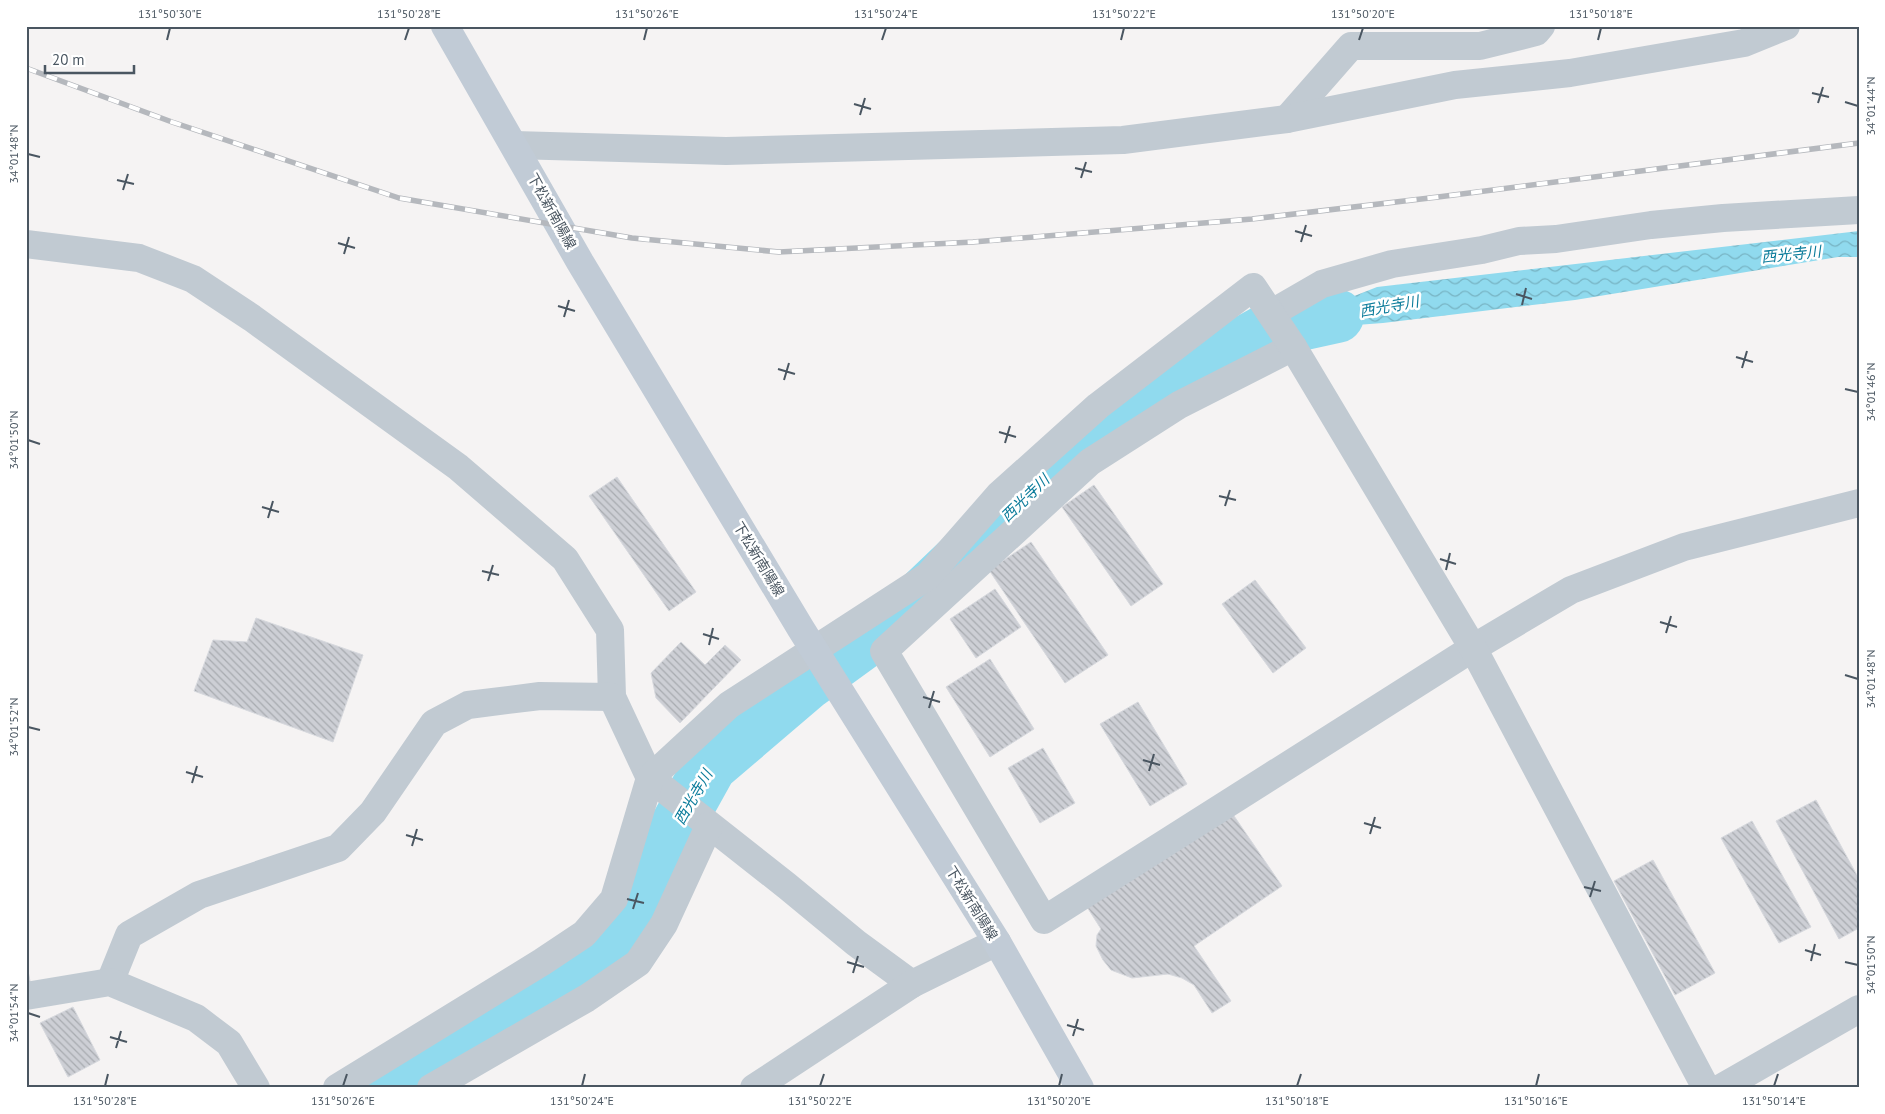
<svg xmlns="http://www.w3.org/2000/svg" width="1885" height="1114" viewBox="0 0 1885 1114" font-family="'PT Sans','Noto Sans JP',sans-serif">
<defs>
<pattern id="water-waves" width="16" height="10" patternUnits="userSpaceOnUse" patternTransform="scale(1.25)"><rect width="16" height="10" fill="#90daee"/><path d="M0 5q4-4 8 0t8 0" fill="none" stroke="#78b4c4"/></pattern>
<pattern id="building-back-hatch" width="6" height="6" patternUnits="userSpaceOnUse" patternTransform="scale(1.25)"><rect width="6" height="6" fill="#cdcfd5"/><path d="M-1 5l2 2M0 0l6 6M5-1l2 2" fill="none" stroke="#a8abb0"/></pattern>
</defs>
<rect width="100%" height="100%" fill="#f5f3f3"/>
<!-- water -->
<path fill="url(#water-waves)" d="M1859,231V257H1838L1575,300L1383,323L1264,332L1377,287Z"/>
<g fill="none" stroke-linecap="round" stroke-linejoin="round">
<!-- river -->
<path stroke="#90daee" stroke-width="54" d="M379,1088L604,957L710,766L806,684L905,612L1053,471L1156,392L1264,332L1337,316"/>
</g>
<!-- building -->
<g fill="url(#building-back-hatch)" stroke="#d7d9de">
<path d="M617,477L696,592L669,611L589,496Z"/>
<path d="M1094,485L1163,584L1131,606L1062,507Z"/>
<path d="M1031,542L1108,655L1065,683L989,570Z"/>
<path d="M1255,580L1306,648L1273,673L1222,604Z"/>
<path d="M995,589L1021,627L976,658L950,619Z"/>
<path d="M256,618L363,655L333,742L194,691L213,640L247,642Z"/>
<path d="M681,642L705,665L725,645L741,660L680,723L656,698L651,673Z"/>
<path d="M990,659L1034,729L990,757L946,687Z"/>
<path d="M1138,702L1187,784L1150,806L1100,724Z"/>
<path d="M1043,748L1075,803L1040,823L1008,768Z"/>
<path d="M1816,800L1859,879V928L1839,939L1776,821Z"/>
<path d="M1232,813L1282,886L1194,946L1231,1001L1212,1013L1194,985L1182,978L1168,974L1132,978L1111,970L1103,960L1096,946L1097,935L1101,929L1087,907Z"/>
<path d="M1752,821L1811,927L1779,943L1721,838Z"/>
<path d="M1653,860L1715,973L1675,995L1614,881Z"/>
<path d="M26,961L31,986L26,987Z"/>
<path d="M73,1007L100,1060L68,1077L40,1023Z"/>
</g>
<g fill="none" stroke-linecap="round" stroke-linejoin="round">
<!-- street -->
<g stroke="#c1cad2" stroke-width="28">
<path d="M1287,119L1351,46H1480L1536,32L1541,26"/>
<path d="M514,145L726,151L1123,140L1287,119L1455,85L1570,73L1744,43L1786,26"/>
<path d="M26,244L139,258L193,279L252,318L458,467L565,559L610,630L612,697L650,778L787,886L856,943L912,984"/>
<path d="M1272,313L1322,284L1392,264L1482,250L1519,241L1556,239L1651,225L1723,218L1859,210"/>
<path d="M1293,347L1179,405L1090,462L884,651L1044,920L1473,648L1571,590L1684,547L1859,503"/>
<path d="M110,982L129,935L199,895L338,848L373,812L434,723L468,705L540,696L612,697"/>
<path d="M26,996L110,982L196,1018L229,1043L256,1088"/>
<path d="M337,1088L542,962L584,934L614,899L650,778L729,705L928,576L999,495L1098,406L1253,287L1293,347L1473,648L1706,1088"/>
<path d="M431,1088L587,998L638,963L664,924L709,826"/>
<path d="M754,1088L912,984L997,942"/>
<path d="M1721,1088L1859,1009"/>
</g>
<!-- secondary -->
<path stroke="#c1cbd6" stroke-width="28" d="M445,26L580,262L801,629L997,942L1080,1088"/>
<!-- rail casing -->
<g stroke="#b5b8bd" stroke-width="5.5">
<path id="rail" d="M26,68L172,122L399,198L632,238L779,252L973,242L1252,219L1438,197L1859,143"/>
</g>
<!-- rail -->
<use href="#rail" stroke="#fff" stroke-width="4" stroke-dasharray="11" stroke-linecap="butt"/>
</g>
<!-- ticks -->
<path fill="none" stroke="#4a5661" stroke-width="2" d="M167,40L170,28M405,40L409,28M644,40L647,28M882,40L886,28M1121,40L1124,28M1359,40L1363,28M1598,40L1601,28M1812,93L1829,97M1845,102L1858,106M1818,103L1823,87M854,104L871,109M860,115L865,98M28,154L40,157M1075,168L1092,172M1081,178L1086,162M117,180L134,184M123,190L128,174M1295,231L1312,236M1301,242L1306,225M338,243L355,248M344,254L349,237M1516,294L1532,299M1522,305L1526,288M558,306L575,311M564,317L569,300M1736,357L1753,362M1742,368L1747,351M778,369L795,374M784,380L789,363M1845,389L1858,392M999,432L1016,437M28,440L40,444M1005,443L1010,426M1219,496L1236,500M1225,506L1230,490M262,507L279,512M268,518L273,501M1440,559L1456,564M1446,570L1450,553M482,571L499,575M488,581L493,565M1660,622L1677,627M1666,633L1671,616M703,634L719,639M709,645L713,628M1845,675L1858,679M923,697L940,702M929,708L934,691M28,727L40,730M1143,760L1160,765M1149,771L1154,754M186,772L203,777M192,783L197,766M1364,823L1381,828M1370,834L1375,817M406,835L423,840M412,846L417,829M1584,887L1601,891M1590,897L1595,881M627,899L644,903M633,909L638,893M1805,950L1821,955M1811,961L1815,944M847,962L864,967M1845,962L1858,965M853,973L858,956M28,1013L40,1017M1067,1025L1084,1030M1073,1036L1078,1019M110,1037L127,1042M116,1048L121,1031M105,1086L108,1074M343,1086L347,1074M582,1086L585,1074M820,1086L824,1074M1059,1086L1062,1074M1297,1086L1301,1074M1536,1086L1539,1074M1774,1086L1778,1074"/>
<g text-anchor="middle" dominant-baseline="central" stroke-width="5" stroke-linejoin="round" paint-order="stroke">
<!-- street labels -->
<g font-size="14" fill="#4a5661" stroke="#fff">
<text transform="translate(552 211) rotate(61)">下松新南陽線</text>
<text transform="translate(759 559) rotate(59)">下松新南陽線</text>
<text transform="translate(972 903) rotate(58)">下松新南陽線</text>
</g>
<!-- water labels -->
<g font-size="15" font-style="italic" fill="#0c7c9b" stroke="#fff">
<text transform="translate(1791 254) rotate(-6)">西光寺川</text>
<text transform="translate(1389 306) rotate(-10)">西光寺川</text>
<text transform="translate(1025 498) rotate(-44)">西光寺川</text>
<text transform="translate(693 797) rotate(-60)">西光寺川</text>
</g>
</g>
<!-- border -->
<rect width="1885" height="1114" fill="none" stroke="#ffffff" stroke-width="55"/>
<!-- scale -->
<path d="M45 65v8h89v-8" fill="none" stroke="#4a5661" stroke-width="2.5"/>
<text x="52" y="65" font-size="15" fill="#4a5661" stroke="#ffffff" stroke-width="4" paint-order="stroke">20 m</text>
<rect x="28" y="28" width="1830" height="1058" fill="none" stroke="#4a5661" stroke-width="2"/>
<g font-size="12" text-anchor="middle" fill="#4a5661">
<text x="170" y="18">131°50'30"E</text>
<text x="409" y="18">131°50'28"E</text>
<text x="647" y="18">131°50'26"E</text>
<text x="886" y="18">131°50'24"E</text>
<text x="1124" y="18">131°50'22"E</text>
<text x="1363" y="18">131°50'20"E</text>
<text x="1601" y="18">131°50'18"E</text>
<text transform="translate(1871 106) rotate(-90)" y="4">34°01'44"N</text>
<text transform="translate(14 154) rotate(-90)" y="4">34°01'48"N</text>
<text transform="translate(1871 392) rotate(-90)" y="4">34°01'46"N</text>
<text transform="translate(14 440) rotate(-90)" y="4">34°01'50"N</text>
<text transform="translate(1871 679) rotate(-90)" y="4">34°01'48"N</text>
<text transform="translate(14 727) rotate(-90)" y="4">34°01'52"N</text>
<text transform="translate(1871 965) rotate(-90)" y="4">34°01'50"N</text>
<text transform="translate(14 1013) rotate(-90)" y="4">34°01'54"N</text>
<text x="105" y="1105">131°50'28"E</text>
<text x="343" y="1105">131°50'26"E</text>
<text x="582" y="1105">131°50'24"E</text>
<text x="820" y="1105">131°50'22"E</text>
<text x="1059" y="1105">131°50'20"E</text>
<text x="1297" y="1105">131°50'18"E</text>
<text x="1536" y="1105">131°50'16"E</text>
<text x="1774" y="1105">131°50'14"E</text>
</g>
</svg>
